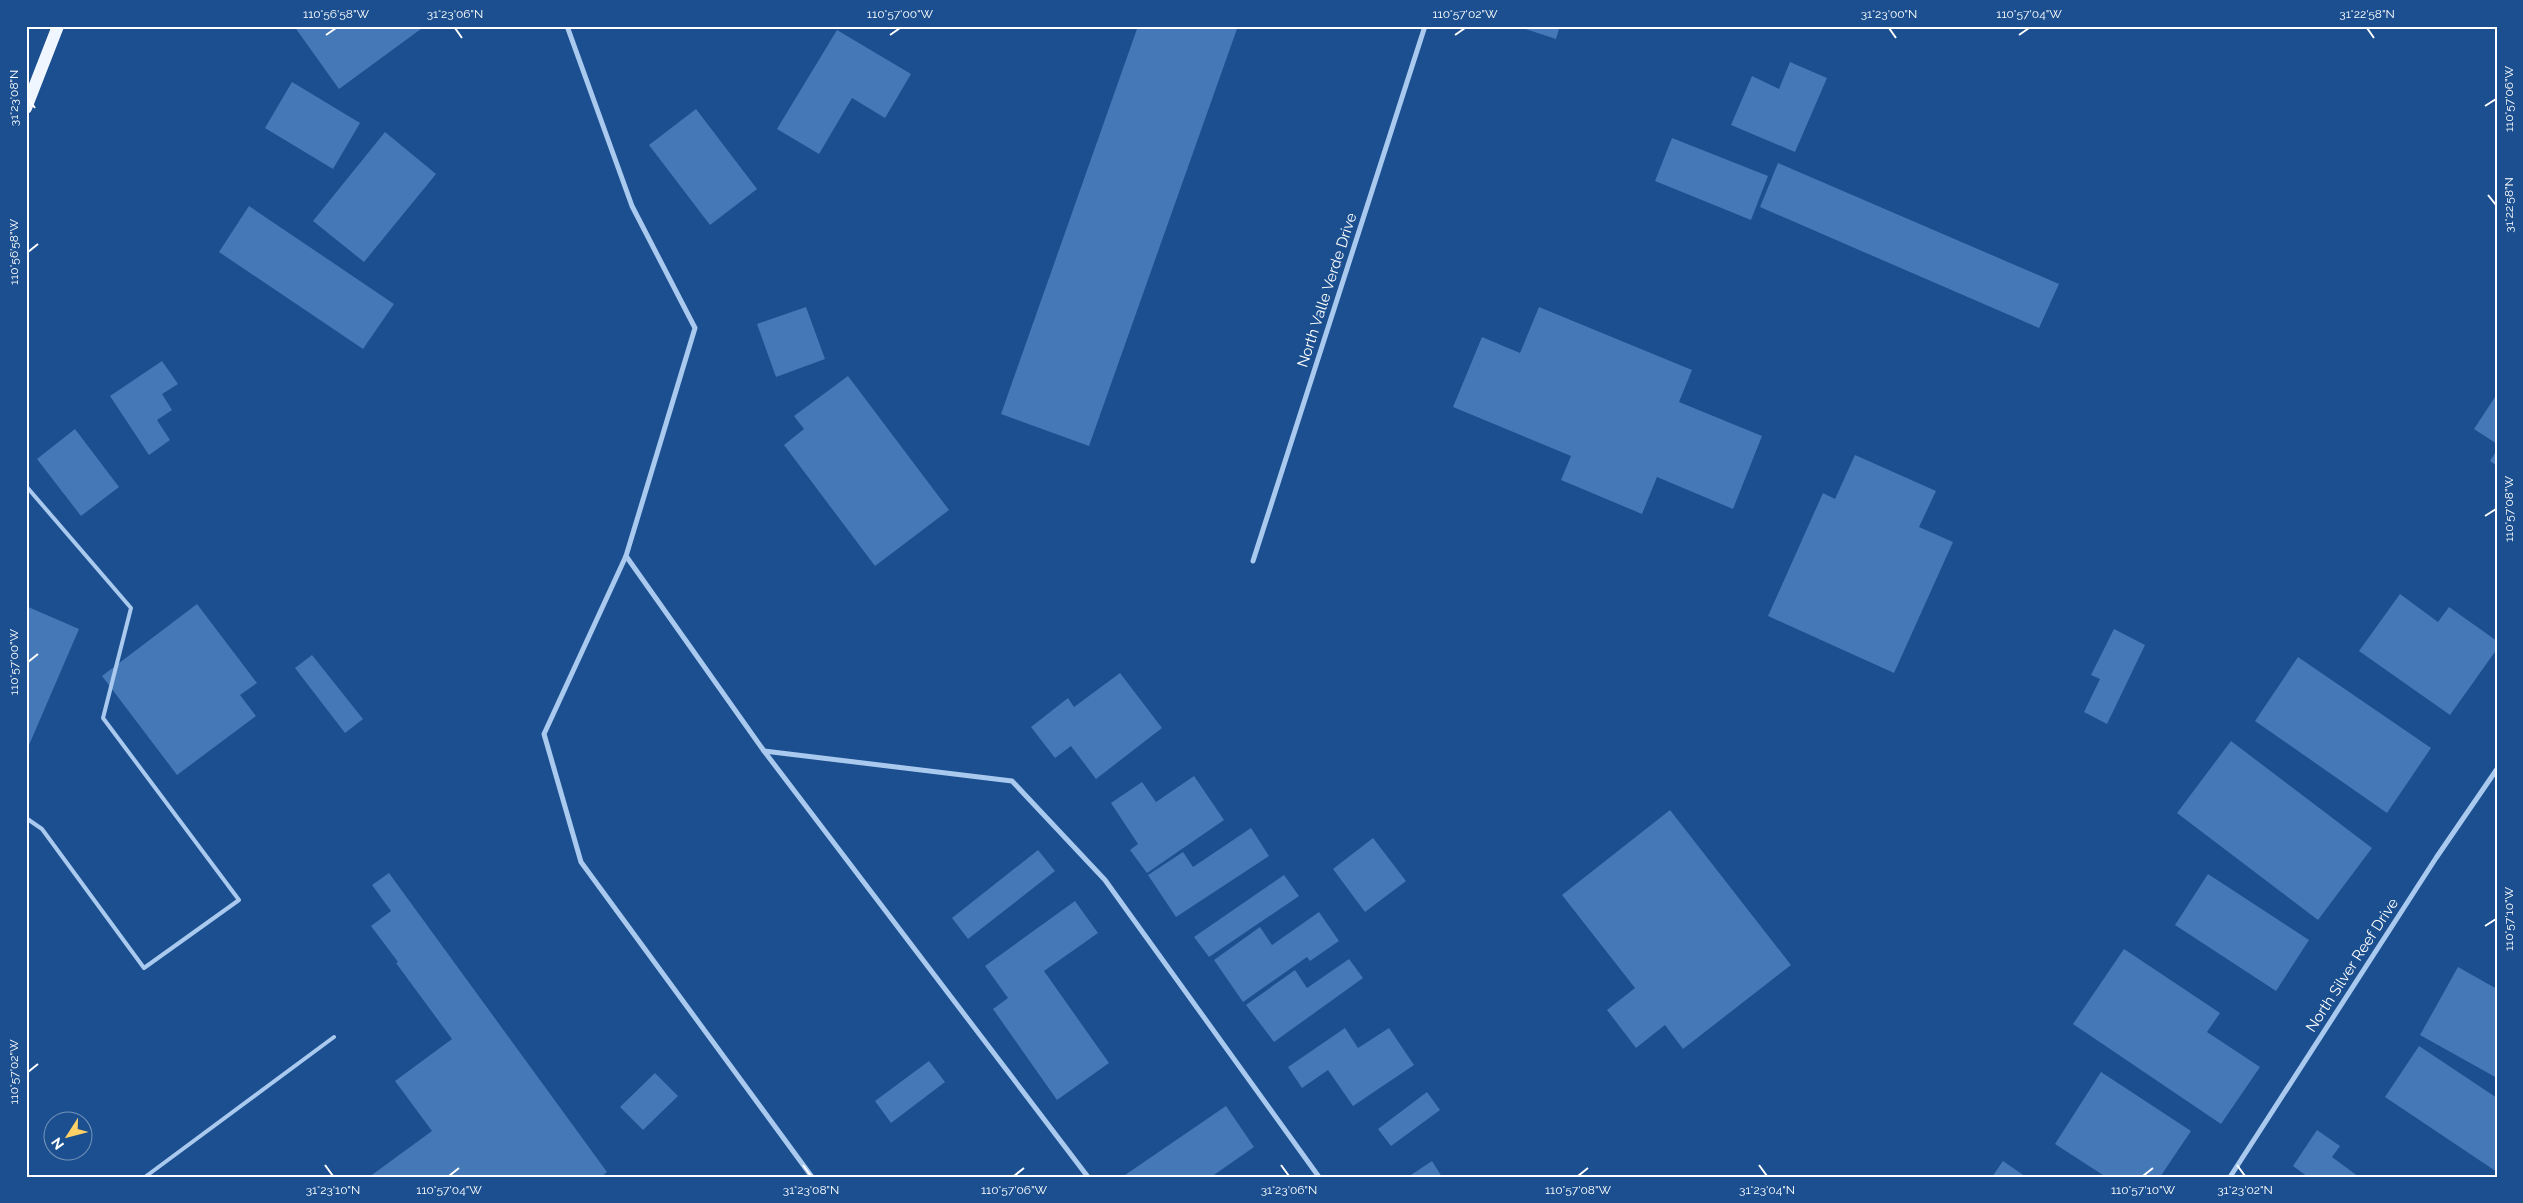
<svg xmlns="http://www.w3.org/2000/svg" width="2523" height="1203" viewBox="0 0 2523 1203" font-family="Raleway,sans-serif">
<rect width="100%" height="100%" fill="#1b4f8f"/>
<!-- building -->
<g fill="#4478b7">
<path d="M294,26H425L339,89Z"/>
<path d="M1138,26H1238L1089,446L1001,414Z"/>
<path d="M1516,26H1560L1556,39Z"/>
<path d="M837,30L911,74L885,118L852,98L819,154L777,129Z"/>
<path d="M1790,62L1827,78L1795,152L1731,125L1752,76L1779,89Z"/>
<path d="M292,82L360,123L333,169L265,128Z"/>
<path d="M696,109L757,189L710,225L649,145Z"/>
<path d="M385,132L436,174L364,262L313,221Z"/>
<path d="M1672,138L1768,176L1751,220L1655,181Z"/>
<path d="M1778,163L2059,284L2039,328L1760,207Z"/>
<path d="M249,206L394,304L363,349L219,252Z"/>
<path d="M806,307L825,359L776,377L757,324Z"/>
<path d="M1539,307L1692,370L1679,402L1762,436L1733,509L1657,477L1642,514L1561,480L1571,456L1453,407L1482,337L1520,353Z"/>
<path d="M162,361L178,384L162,394L172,410L157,420L170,440L149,455L110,396Z"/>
<path d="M848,376L949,510L875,566L784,445L804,429L794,416Z"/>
<path d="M2497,394V444L2474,429Z"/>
<path d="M75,429L119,487L81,516L37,459Z"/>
<path d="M2497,450V466L2490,461Z"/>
<path d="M1855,455L1936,491L1919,527L1953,542L1894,673L1768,616L1823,493L1835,499Z"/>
<path d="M2400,594L2438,622L2449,607L2497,641V649L2450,715L2359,651Z"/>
<path d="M197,604L257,683L240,695L256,716L177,775L102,676Z"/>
<path d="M26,606L79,629L26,752Z"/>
<path d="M2114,629L2145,645L2107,724L2084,712L2100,679L2091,675Z"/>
<path d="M312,655L363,719L345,733L295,668Z"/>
<path d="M2298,657L2431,748L2387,813L2255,721Z"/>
<path d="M1120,673L1162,728L1096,779L1071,746L1055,758L1031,727L1068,698L1074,707Z"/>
<path d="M2231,741L2372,848L2318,920L2177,813Z"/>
<path d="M1194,776L1224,820L1147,873L1130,850L1138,844L1111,803L1142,782L1156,802Z"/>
<path d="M1670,810L1791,965L1683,1049L1665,1025L1636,1048L1607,1010L1635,988L1562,895Z"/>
<path d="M1251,828L1269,856L1176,917L1148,875L1183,852L1193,867Z"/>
<path d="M1373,838L1406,881L1365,912L1333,869Z"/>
<path d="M1038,850L1055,871L968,939L952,918Z"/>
<path d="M389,873L607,1172L601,1177H369L432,1131L395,1081L452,1039L396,963L398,962L371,926L391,911L372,885Z"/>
<path d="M2208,874L2309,940L2276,991L2175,925Z"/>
<path d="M1284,875L1299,896L1209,957L1194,937Z"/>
<path d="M1075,901L1098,933L1044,971L1109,1063L1057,1100L993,1009L1008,998L985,966Z"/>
<path d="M1319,912L1339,941L1310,961L1307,957L1243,1002L1214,960L1260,927L1272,945Z"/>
<path d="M2124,949L2220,1013L2207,1032L2260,1067L2221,1124L2073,1024Z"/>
<path d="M1349,959L1363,978L1274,1042L1246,1005L1295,970L1307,988Z"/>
<path d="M2458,967L2497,989V1078L2420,1035Z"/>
<path d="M1345,1028L1358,1048L1389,1028L1414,1065L1353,1106L1328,1070L1302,1088L1288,1067Z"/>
<path d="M2419,1046L2497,1098V1172L2385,1097Z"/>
<path d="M929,1061L945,1082L891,1123L875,1101Z"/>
<path d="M2101,1072L2191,1131L2160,1177H2106L2055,1144Z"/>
<path d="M655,1073L678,1096L643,1130L620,1107Z"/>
<path d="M1427,1092L1440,1110L1391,1146L1378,1129Z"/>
<path d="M1226,1106L1254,1147L1211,1177H1126L1125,1175Z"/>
<path d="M2317,1130L2340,1146L2332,1157L2359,1177H2308L2293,1166Z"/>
<path d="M1432,1161L1442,1177H1408Z"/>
<path d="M2003,1161L2026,1177H1992Z"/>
</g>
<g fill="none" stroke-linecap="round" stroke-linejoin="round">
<!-- lane -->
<g stroke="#a9c9ee" stroke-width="4">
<path d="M26,486L131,608L103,718L239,900L144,968L42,829L26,818"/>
<path d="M145,1177L334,1037"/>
</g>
<!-- street -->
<g stroke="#a9c9ee" stroke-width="5">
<path d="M567,26L632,206L695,328L626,556L544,734L581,862L812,1177"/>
<path d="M626,556L764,751L1088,1177"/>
<path d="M1253,561L1425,26"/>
<path d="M764,751L1012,781L1105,880L1319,1177"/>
<path d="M2230,1177L2436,858L2497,769"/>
</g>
<!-- primary -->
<path stroke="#f0f6ff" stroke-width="12" d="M26,108L58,26"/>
</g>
<!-- ticks -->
<path fill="none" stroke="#fff" stroke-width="2" d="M455,28L462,38M1889,28L1896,38M2367,28L2374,38M326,35L336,28M890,35L900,28M1455,35L1465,28M2019,35L2029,28M28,98L35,108M2485,106L2496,99M2488,195L2496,205M28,252L38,244M2485,516L2496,509M28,662L38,654M2485,926L2496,919M28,1072L38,1064M325,1165L333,1176M803,1165L811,1176M1281,1165L1289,1176M1759,1165L1767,1176M2237,1165L2245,1176M449,1176L459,1168M1014,1176L1024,1168M1578,1176L1588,1168M2143,1176L2153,1168"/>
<g text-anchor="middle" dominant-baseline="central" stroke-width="4" stroke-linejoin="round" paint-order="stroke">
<!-- street labels -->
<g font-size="15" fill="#fff" stroke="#1b4f8f">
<text transform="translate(1327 290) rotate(-72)">North Valle Verde Drive</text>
<text transform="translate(2352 965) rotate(-57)">North Silver Reef Drive</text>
</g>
</g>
<!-- border -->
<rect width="2523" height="1203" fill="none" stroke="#1b4f8f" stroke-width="55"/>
<!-- north arrow -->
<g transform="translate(68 1136) rotate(234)"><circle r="24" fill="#1b4f8f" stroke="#7695bc"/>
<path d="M0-4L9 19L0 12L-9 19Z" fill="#ffd166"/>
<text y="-8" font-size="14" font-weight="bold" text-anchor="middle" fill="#ffffff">N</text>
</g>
<rect x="28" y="28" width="2468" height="1148" fill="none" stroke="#fff" stroke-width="2"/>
<g font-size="12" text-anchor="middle" fill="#fff">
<text x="336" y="18">110°56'58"W</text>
<text x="455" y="18">31°23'06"N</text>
<text x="900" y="18">110°57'00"W</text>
<text x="1465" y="18">110°57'02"W</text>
<text x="1889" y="18">31°23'00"N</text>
<text x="2029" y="18">110°57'04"W</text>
<text x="2367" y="18">31°22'58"N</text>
<text transform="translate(14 98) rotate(-90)" y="4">31°23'08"N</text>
<text transform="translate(2509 99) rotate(-90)" y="4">110°57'06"W</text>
<text transform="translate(2509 205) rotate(-90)" y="4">31°22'58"N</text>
<text transform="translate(14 252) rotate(-90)" y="4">110°56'58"W</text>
<text transform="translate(2509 509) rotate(-90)" y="4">110°57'08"W</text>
<text transform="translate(14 662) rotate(-90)" y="4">110°57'00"W</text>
<text transform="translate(2509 919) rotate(-90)" y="4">110°57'10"W</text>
<text transform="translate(14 1072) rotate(-90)" y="4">110°57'02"W</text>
<text x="333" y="1194">31°23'10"N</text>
<text x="449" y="1194">110°57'04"W</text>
<text x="811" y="1194">31°23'08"N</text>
<text x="1014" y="1194">110°57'06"W</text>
<text x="1289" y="1194">31°23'06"N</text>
<text x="1578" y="1194">110°57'08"W</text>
<text x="1767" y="1194">31°23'04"N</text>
<text x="2143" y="1194">110°57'10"W</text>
<text x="2245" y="1194">31°23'02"N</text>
</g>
</svg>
